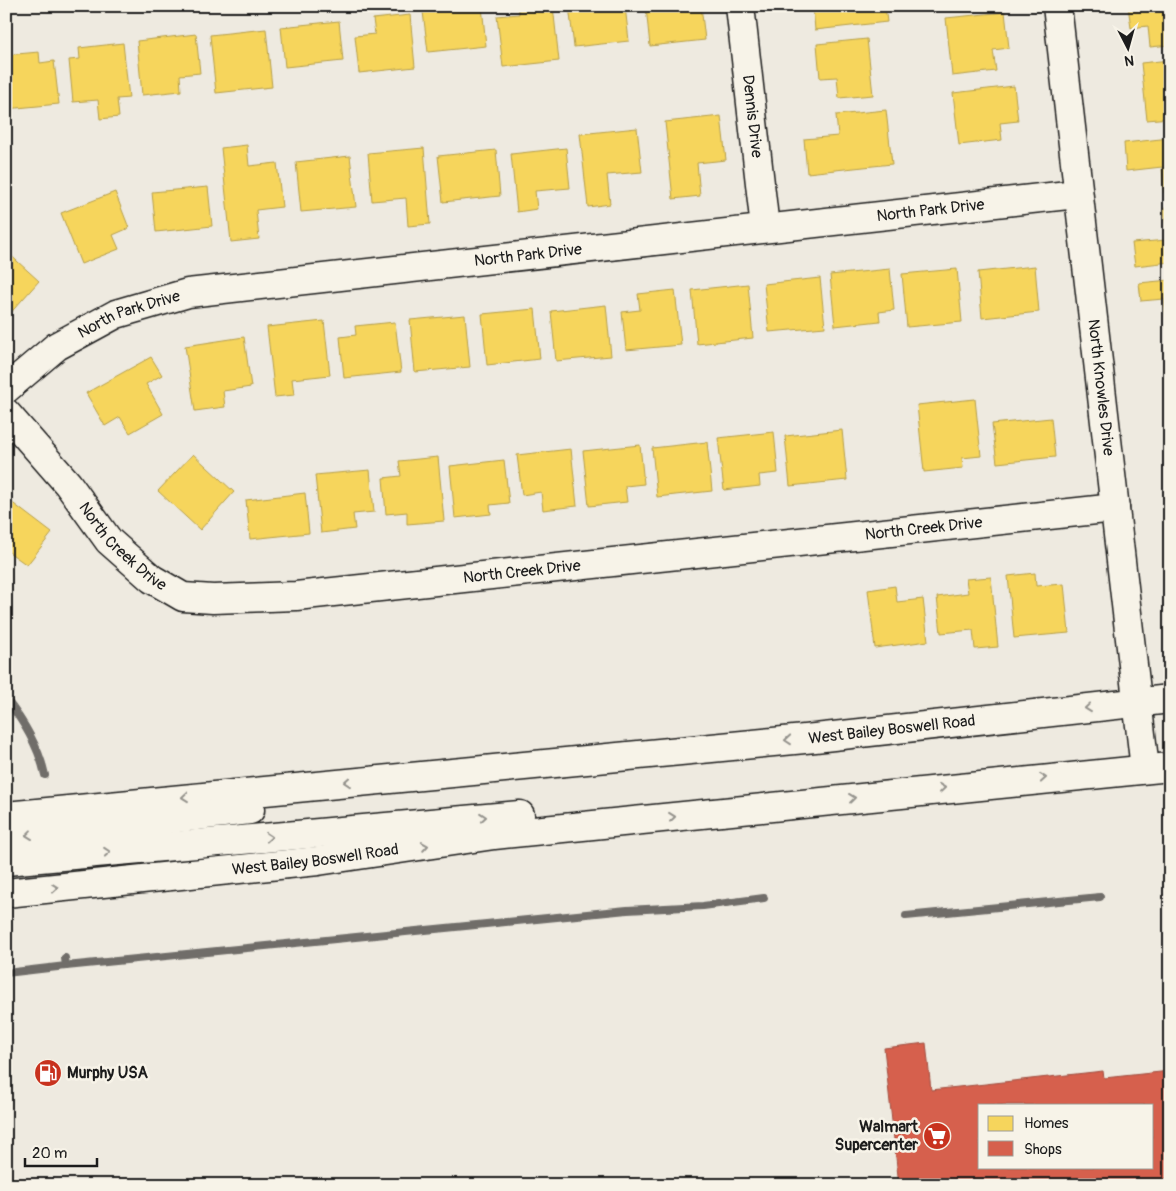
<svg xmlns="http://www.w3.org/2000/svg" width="1176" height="1191" viewBox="0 0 1176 1191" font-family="Pangolin,sans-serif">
<rect width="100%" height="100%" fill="#eeeae0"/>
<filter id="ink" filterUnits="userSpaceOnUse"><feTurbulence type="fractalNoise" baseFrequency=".02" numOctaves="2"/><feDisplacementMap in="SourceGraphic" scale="10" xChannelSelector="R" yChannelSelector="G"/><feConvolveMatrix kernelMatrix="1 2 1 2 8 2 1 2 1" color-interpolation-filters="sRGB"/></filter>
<g filter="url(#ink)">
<!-- homes -->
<g fill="#f6d55c" stroke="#b59e49">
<path d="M482,6L486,46L428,52L423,12Z"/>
<path d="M518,6H553L559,61L503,67L497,16L519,14Z"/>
<path d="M569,6H625L629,41L574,47Z"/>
<path d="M701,6L705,40L650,46L646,7Z"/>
<path d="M813,6H885L887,22L815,30Z"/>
<path d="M1128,6H1170V45L1150,47L1148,26L1131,28Z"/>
<path d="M1005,12L1009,48L993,50L996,71L952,76L946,18Z"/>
<path d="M410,15L415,67L359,73L355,36L375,34L373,19Z"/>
<path d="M339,21L343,61L285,67L281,27Z"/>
<path d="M266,29L272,87L216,93L210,35Z"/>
<path d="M196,34L200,73L180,75L181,91L142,95L137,41Z"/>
<path d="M867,39L873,95L839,98L837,77L820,78L817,44Z"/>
<path d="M123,43L129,98L117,99L119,117L100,119L98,100L73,102L69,60L80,59L79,48Z"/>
<path d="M39,52L40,63L54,61L59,104L6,109V55Z"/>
<path d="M1170,60V118L1147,120L1141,63Z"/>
<path d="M1014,86L1018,121L1000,123L1002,140L959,145L953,93Z"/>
<path d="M886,110L892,164L807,173L804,139L838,136L836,115Z"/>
<path d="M721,116L726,160L697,163L700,196L673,199L665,122Z"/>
<path d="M637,128L642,172L607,175L610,204L588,207L580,134Z"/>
<path d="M1170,138V192L1164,193L1162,167L1126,171L1124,143Z"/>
<path d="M247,145L249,166L277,163L282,207L256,210L259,239L231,242L221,148Z"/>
<path d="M424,148L430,224L408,226L406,198L372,201L368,153Z"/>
<path d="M566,148L570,188L535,191L537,209L517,212L511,154Z"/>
<path d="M496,150L500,196L443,202L438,156Z"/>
<path d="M350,156L356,207L301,212L296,162Z"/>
<path d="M208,187L212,226L156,232L152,192Z"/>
<path d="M115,192L129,228L113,235L119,249L81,264L61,213Z"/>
<path d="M1164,208H1170V262L1135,266L1132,243L1167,240Z"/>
<path d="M6,251L39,281L6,318Z"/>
<path d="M1035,266L1039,312L982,318L978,272Z"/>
<path d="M890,269L894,310L879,312L880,321L835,326L830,275Z"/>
<path d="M957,269L962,322L907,327L902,274Z"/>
<path d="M820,278L825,327L769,332L764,284Z"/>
<path d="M1170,280V336H1168L1164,299L1141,301L1139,283Z"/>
<path d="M748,284L753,338L697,344L692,290Z"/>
<path d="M675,290L681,345L626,350L622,312L640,310L638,294Z"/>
<path d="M606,305L611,356L556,361L551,311Z"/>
<path d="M535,309L540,359L487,365L482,314Z"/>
<path d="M465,315L470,367L415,372L410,320Z"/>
<path d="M324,321L330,375L292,379L294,395L275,397L267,327Z"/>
<path d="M395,322L401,372L344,378L340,337L356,335L355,326Z"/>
<path d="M244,337L251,387L223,391L225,407L195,411L185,346Z"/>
<path d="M151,357L162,375L146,384L163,414L130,433L120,417L105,426L86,393Z"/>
<path d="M975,399L981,456L962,458L963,468L924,472L917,405Z"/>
<path d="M1051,418L1055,457L997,463L992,424Z"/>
<path d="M842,430L847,480L790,486L785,436Z"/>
<path d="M774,432L778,473L759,475L760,486L724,490L718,438Z"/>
<path d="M707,442L712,491L657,497L652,448Z"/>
<path d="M640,445L644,484L625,486L627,502L589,506L583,451Z"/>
<path d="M571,449L577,506L543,510L541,492L522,495L517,455Z"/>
<path d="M193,454L234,492L200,530L158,491Z"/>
<path d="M438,457L444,521L407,524V512L386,514L383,478L401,476L399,461Z"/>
<path d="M504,460L509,503L490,505L491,514L455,518L450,466Z"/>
<path d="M370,470L374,512L353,514L355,529L321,533L315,475Z"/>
<path d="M305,493L309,533L250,539L246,500Z"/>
<path d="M6,498L52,533L27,565L6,550Z"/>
<path d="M1035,573L1036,586L1064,584L1069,633L1014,638L1008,576Z"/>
<path d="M991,577L998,647L975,649L973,630L941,633L937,597L968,593L966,579Z"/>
<path d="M895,586L897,602L923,599L928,641L875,648L868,590Z"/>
</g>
<!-- shops -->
<path fill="#d6604d" stroke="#9e4c3e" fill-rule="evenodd" d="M926,1043L931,1090L1103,1071L1104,1078L1170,1071V1185H899L884,1048ZM980,1105H1152V1167H980Z"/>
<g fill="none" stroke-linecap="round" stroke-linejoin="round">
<!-- stream -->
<g stroke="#6f6d69" stroke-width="8">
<path d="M6,699C24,722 39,747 45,775"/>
<path d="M906,916L1100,897"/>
<path d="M65,958L66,966L627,910L703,906L764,898"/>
<path d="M6,973L66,966"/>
</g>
<!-- minor casing -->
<g stroke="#1c1c1c" stroke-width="31">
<g id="minor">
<path id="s1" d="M740,6L765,228"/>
<path id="s2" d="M1057,6L1145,769"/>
<path id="s3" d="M6,389L57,346L116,314L188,293L1077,194"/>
<path id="s4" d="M6,413L68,484L109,541L152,579L183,597L213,599L296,596L1115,508"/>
</g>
</g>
<!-- major casing -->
<g stroke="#1c1c1c" stroke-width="31">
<g id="major">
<path id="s5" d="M6,816L815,738L1170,699"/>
<path d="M6,837L250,810"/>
<path d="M6,861L520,815"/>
<path id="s6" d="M6,893L318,861L494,835L1170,767"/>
</g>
</g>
<!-- minor -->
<use href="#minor" stroke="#f7f3e8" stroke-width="28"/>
<!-- major -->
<use href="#major" stroke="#f7f3e8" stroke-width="28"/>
</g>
<!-- one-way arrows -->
<defs><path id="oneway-chevron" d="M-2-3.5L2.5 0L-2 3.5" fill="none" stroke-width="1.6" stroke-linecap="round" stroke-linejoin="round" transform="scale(1.25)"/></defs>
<g stroke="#94928c">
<use href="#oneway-chevron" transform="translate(1088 708) rotate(174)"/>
<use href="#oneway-chevron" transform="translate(788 740) rotate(175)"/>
<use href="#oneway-chevron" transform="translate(1043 778) rotate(-5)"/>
<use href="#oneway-chevron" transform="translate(347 782) rotate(175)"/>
<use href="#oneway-chevron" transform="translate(942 788) rotate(-6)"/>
<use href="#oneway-chevron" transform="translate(185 797) rotate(174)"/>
<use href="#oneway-chevron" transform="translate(852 798) rotate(-7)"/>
<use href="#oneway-chevron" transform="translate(483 817) rotate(-5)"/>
<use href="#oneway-chevron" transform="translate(672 817) rotate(-6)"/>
<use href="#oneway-chevron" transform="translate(29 835) rotate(173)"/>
<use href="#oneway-chevron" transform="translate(269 837) rotate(-5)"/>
<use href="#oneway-chevron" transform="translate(425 846) rotate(-9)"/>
<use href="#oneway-chevron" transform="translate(107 852) rotate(-5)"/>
<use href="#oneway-chevron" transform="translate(55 888) rotate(-6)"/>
</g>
</g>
<!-- icons -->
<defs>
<g id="fuel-disc" transform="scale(1.4375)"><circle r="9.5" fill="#c8321e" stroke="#f7f3e8"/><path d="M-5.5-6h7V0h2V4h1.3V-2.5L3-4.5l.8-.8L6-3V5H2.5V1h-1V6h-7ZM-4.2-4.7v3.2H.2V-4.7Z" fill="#fff"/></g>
<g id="supermarket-disc" transform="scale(1.4375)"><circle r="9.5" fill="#c8321e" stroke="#f7f3e8"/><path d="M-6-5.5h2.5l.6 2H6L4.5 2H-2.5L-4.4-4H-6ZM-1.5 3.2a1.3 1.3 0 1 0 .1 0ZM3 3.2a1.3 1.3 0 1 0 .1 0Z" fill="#fff"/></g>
</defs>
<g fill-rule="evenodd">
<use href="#fuel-disc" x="48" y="1073"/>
<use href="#supermarket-disc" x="937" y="1136"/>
</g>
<g text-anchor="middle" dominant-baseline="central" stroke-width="5" stroke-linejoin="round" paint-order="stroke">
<!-- street labels -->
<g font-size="16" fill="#1c1c1c" stroke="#f7f3e8">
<text stroke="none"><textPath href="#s1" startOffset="111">Dennis Drive</textPath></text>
<text stroke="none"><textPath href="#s3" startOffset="956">North Park Drive</textPath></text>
<text stroke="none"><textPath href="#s3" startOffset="551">North Park Drive</textPath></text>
<text stroke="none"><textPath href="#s3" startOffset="146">North Park Drive</textPath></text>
<text stroke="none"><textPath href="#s2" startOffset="384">North Knowles Drive</textPath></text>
<text stroke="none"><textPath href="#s4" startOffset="1002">North Creek Drive</textPath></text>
<text stroke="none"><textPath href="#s4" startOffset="178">North Creek Drive</textPath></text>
<text stroke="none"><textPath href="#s4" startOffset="598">North Creek Drive</textPath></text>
<text stroke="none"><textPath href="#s5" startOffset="890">West Bailey Boswell Road</textPath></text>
<text stroke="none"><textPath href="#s6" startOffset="311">West Bailey Boswell Road</textPath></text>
</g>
<!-- poi labels -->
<g font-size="16" font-weight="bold" fill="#1c1c1c" stroke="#f7f3e8" text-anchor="start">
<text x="67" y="1073">Murphy USA</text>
<text x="918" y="1127" text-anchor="end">Walmart<tspan x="918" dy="18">Supercenter</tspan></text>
</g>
</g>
<!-- margin -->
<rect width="1176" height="1191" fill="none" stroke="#f7f3e8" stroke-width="25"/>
<rect x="12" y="12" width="1151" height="1166" fill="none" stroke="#1c1c1c" stroke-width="2" filter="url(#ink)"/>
<!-- legend -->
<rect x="978" y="1104" width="175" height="65" fill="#f7f3e8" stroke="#9f9d96"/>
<rect x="988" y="1116" width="25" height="15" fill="#f6d55c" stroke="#9f9d96"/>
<text x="1024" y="1128" font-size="15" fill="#1c1c1c">Homes</text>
<rect x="988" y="1141" width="25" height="15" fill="#d6604d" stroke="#9f9d96"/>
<text x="1024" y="1154" font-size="15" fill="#1c1c1c">Shops</text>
<!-- north arrow -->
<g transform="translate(1128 48) rotate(174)" stroke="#f7f3e8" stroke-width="4" paint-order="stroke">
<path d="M0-4L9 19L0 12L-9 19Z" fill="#1c1c1c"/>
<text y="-8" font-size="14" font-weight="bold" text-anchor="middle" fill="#1c1c1c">N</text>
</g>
<!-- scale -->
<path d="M25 1158v8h72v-8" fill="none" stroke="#1c1c1c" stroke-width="2.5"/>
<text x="32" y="1158" font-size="15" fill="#1c1c1c" stroke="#f7f3e8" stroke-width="4" paint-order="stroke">20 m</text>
</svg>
